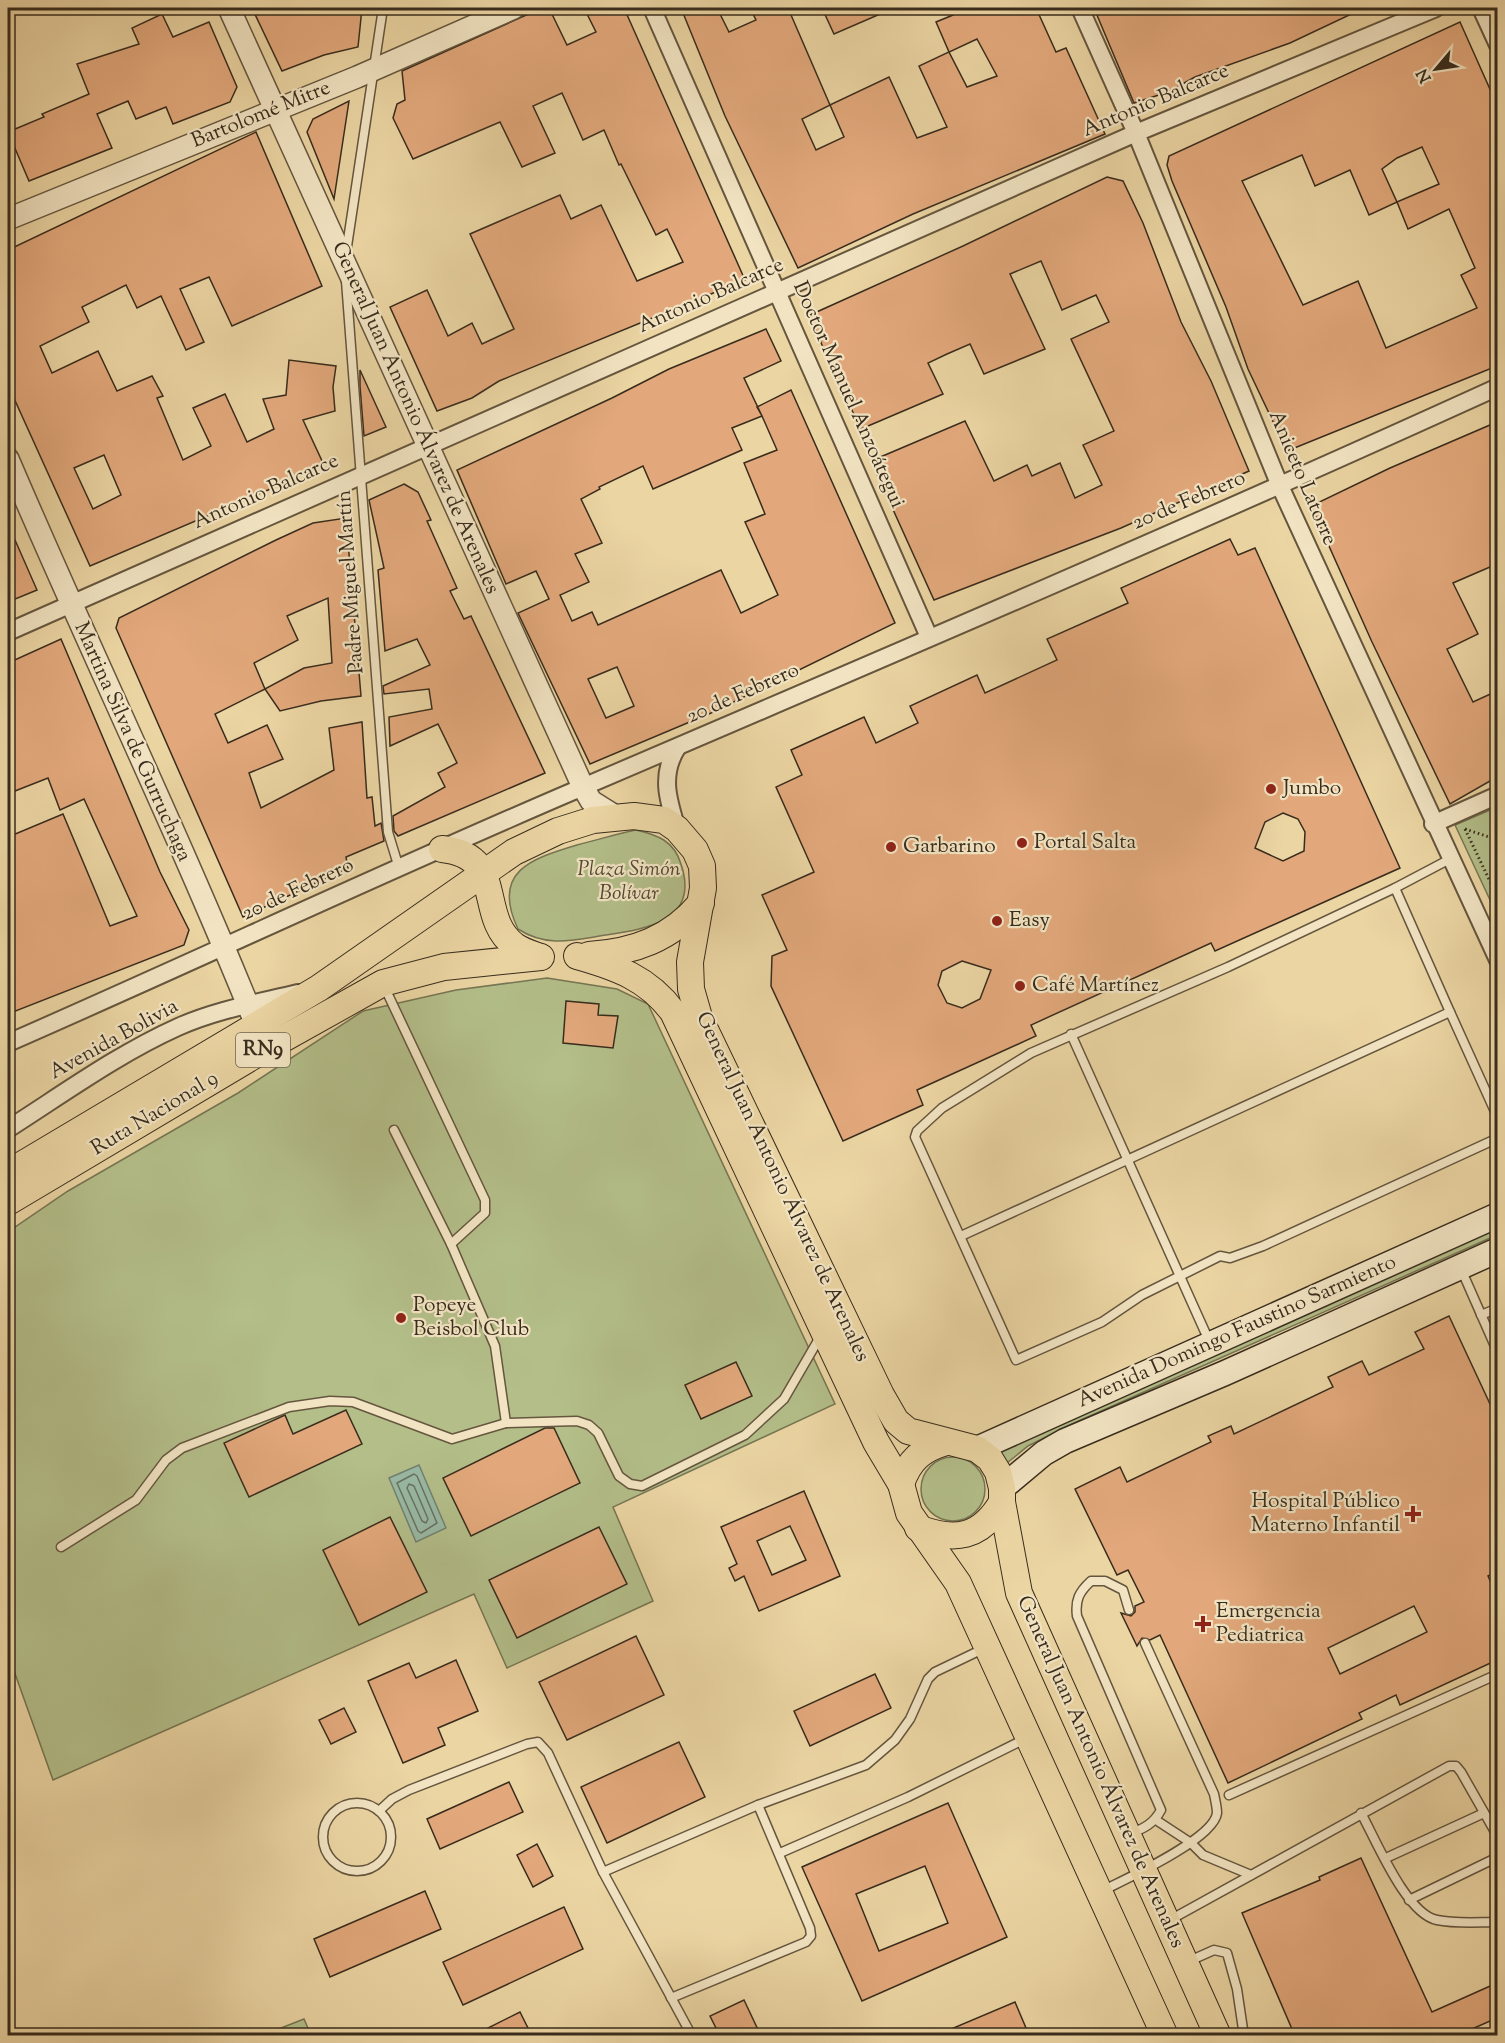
<svg xmlns="http://www.w3.org/2000/svg" width="1505" height="2043" viewBox="0 0 1505 2043" font-family="'Sorts Mill Goudy',serif">
<rect width="100%" height="100%" fill="#ebd5a3"/>
<filter id="stains"><feTurbulence type="fractalNoise" baseFrequency=".00333" numOctaves="4"/><feColorMatrix values="0 0 0 0 .2 0 0 0 0 .09 0 0 0 0 .02 0 0 0 .5 -.17"/></filter>
<radialGradient id="worn" r=".72"><stop offset=".6" stop-color="#630" stop-opacity="0"/><stop offset="1" stop-color="#630" stop-opacity=".3"/></radialGradient>
<!-- green -->
<g fill="#b3be89" stroke="#767553" stroke-width="1.5">
<path d="M1497,807V915L1455,825Z"/>
<path d="M636,830C658,835 674,841 681,864C700,920 648,929 606,935C574,940 547,948 518,929C491,872 530,859 577,845C597,840 616,834 636,830Z"/>
<path d="M547,978L617,989L648,1004L835,1404L613,1507L653,1601L507,1668L474,1594L53,1780L8,1654V1232L68,1191L238,1093L363,1011L456,990Z"/>
<path d="M1497,1226V1235L1072,1424L1028,1446L1007,1463L996,1447Z"/>
<circle cx="953" cy="1489" r="32"/>
<path d="M304,2019L311,2035H263Z"/>
</g>
<!-- water -->
<path fill="#98b9a5" stroke="#72816f" stroke-width="1.5" d="M419,1465L446,1528L416,1542L389,1478Z"/>
<g fill="none" stroke-linecap="round" stroke-linejoin="round">
<!-- shore -->
<g stroke="#687261" stroke-width="1.5">
<path d="M414,1474L417,1476L437,1523L421,1533L418,1531L397,1483Z"/>
<path d="M409,1484L414,1486L428,1519L426,1523L422,1521L407,1488Z"/>
</g>
</g>
<!-- building -->
<g fill="#e2a87b" stroke="#382c1d" stroke-width="1.5" fill-rule="evenodd">
<path d="M252,8H362L358,47L324,55L282,71Z"/>
<path d="M542,8H549L567,45L596,32L584,8H624L745,280L499,381L472,398L437,411L390,307L427,290L448,336L472,323L482,344L514,329L470,234L560,195L571,219L601,205L637,281L683,262L667,229L656,235L621,164L619,165L604,130L583,140L562,93L533,106L555,153L522,167L500,122L413,159L393,118L397,104L405,100L402,71Z"/>
<path d="M681,8H717L729,32L756,20L750,8H788L830,105L889,77L917,138L947,127L919,66L949,52L936,22L953,15L950,8H1036L1056,52L1066,48L1105,134L913,214L798,268L725,116ZM977,39L997,76L967,87L949,52ZM830,105L844,137L816,150L802,119Z"/>
<path d="M822,8H894L834,34Z"/>
<path d="M1094,8H1364L1290,43L1195,77L1168,92L1134,103Z"/>
<path d="M162,14L173,37L209,22L237,87L230,102L173,124L166,107L136,119L128,101L97,114L112,148L29,181L8,132L44,117L42,114L89,94L77,64L139,44L132,28Z"/>
<path d="M1460,22L1497,105V366L1287,451L1248,369L1226,307L1172,181L1167,165L1169,156ZM1422,147L1439,184L1397,202L1382,169L1397,158ZM1302,155L1315,186L1350,170L1369,215L1397,202L1408,229L1449,209L1475,268L1461,275L1477,308L1386,348L1358,281L1303,305L1242,181Z"/>
<path d="M349,101L334,199L307,132L313,119Z"/>
<path d="M256,132L322,286L232,326L209,277L180,289L204,342L186,350L161,296L137,308L126,285L82,307L89,322L40,346L52,373L98,351L117,391L152,376L163,396L157,398L183,460L211,446L193,408L225,394L247,442L274,429L263,399L286,395L289,360L336,366L333,387L335,411L303,420L323,463L268,490L90,566L8,385V250ZM104,455L121,495L93,509L74,468Z"/>
<path d="M1107,177L1123,181L1143,223L1181,322L1211,381L1249,471L1121,528L934,600L871,461L965,421L994,481L1027,465L1032,476L1060,463L1075,498L1102,485L1083,445L1114,431L1071,339L1109,322L1096,295L1062,310L1041,261L1010,274L1045,349L984,374L970,344L947,354L928,363L943,394L861,429L830,365L810,315L963,246Z"/>
<path d="M766,329L781,361L744,378L762,416L757,407L791,390L895,623L711,713L590,764L518,613L549,599L536,571L506,584L457,470L612,398L669,369ZM762,416L777,450L744,463L765,514L745,522L778,595L741,613L721,570L598,625L592,612L572,621L560,595L589,582L575,554L602,543L581,499L600,489L599,487L643,466L653,489L742,450L732,428ZM617,667L634,706L606,718L588,679Z"/>
<path d="M360,370L386,427L364,436L360,386Z"/>
<path d="M1497,422V564L1453,583L1478,634L1447,649L1473,702L1497,691V777L1450,804L1372,642L1311,506L1390,468Z"/>
<path d="M404,484L418,492L431,520L427,521L457,588L450,591L464,619L471,616L545,773L398,836L394,831L393,816L445,787L438,773L457,763L438,724L390,746L389,717L432,709L429,689L384,694L383,686L430,665L417,639L385,651L378,570L384,568L369,500Z"/>
<path d="M346,518L361,696L321,701L280,711L265,689L215,714L228,743L267,725L283,759L249,773L261,808L334,770L329,728L362,722L367,798L372,797L375,826L381,823L384,841L346,857L348,868L243,917L116,628L119,618L276,540L313,523ZM328,598L332,663L304,668L265,689L254,663L298,640L287,616Z"/>
<path d="M8,524L37,590L8,602Z"/>
<path d="M1230,539L1238,555L1255,548L1400,868L1215,951L1211,943L1031,1025L1036,1036L917,1090L923,1105L843,1141L771,986L772,956L787,950L762,895L814,872L776,787L802,775L791,750L864,717L876,743L918,723L910,706L977,675L985,693L1057,660L1047,639L1128,603L1121,588ZM1283,813L1298,819L1305,832L1304,851L1283,861L1255,848L1265,822ZM962,961L991,970L980,999L962,1008L947,1003L938,985L942,971Z"/>
<path d="M61,639L160,872L189,930L184,945L8,1014V837L63,814L110,926L137,916L84,799L60,810L48,778L15,791L8,775V663Z"/>
<path d="M566,1001L599,1004L598,1015L618,1016L613,1048L563,1043Z"/>
<path d="M1449,1316L1497,1419V1572L1488,1576L1497,1597V1660L1400,1705L1396,1695L1359,1713L1362,1719L1228,1783L1160,1635L1150,1640L1142,1638L1137,1646L1121,1613L1131,1616L1135,1612V1606L1144,1602L1128,1570L1117,1575L1075,1489L1120,1467L1127,1482L1211,1442L1208,1436L1231,1426L1234,1434L1333,1387L1328,1377L1362,1361L1369,1375L1424,1349L1415,1332ZM1414,1606L1427,1632L1340,1674L1328,1648Z"/>
<path d="M736,1362L752,1396L701,1419L685,1385Z"/>
<path d="M346,1410L362,1444L249,1497L224,1443L285,1415L293,1434Z"/>
<path d="M545,1428H554L580,1483L471,1536L443,1478Z"/>
<path d="M804,1491L840,1576L759,1611L744,1576L735,1581L729,1568L737,1564L721,1527ZM790,1526L806,1560L772,1575L757,1541Z"/>
<path d="M390,1517L427,1592L359,1625L323,1550Z"/>
<path d="M599,1527L627,1584L517,1638L489,1580Z"/>
<path d="M636,1636L664,1695L567,1740L539,1682Z"/>
<path d="M456,1660L478,1711L438,1728L445,1745L403,1763L368,1681L409,1663L416,1678Z"/>
<path d="M875,1674L891,1708L810,1746L794,1711Z"/>
<path d="M344,1708L356,1732L331,1744L319,1720Z"/>
<path d="M679,1742L705,1797L607,1843L581,1787Z"/>
<path d="M509,1782L523,1812L440,1849L427,1819Z"/>
<path d="M948,1803L1007,1937L862,2001L802,1867ZM925,1866L948,1923L879,1951L856,1894Z"/>
<path d="M537,1844L553,1876L533,1887L517,1855Z"/>
<path d="M1361,1858L1432,2012L1497,1983V2018L1456,2036H1295L1242,1913L1320,1880L1319,1877Z"/>
<path d="M425,1891L441,1929L330,1977L314,1939Z"/>
<path d="M564,1907L583,1949L463,2005L443,1962Z"/>
<path d="M744,2000L761,2036H720L710,2016Z"/>
<path d="M1015,2002L1029,2035H937Z"/>
<path d="M520,2012L532,2036H472Z"/>
</g>
<g fill="none" stroke-linecap="round" stroke-linejoin="round">
<!-- service casing -->
<g stroke="#65563e" stroke-width="11">
<g id="service">
<path d="M346,253L383,8"/>
<path d="M346,281L388,832L399,868"/>
<path d="M1395,888L1228,967L1031,1053L942,1108L917,1131L915,1137L1016,1360L1102,1322L1142,1295L1220,1256L1230,1258L1263,1246L1498,1138"/>
<path d="M384,986L485,1200V1213L451,1244"/>
<path d="M1450,1012L1498,1118"/>
<path d="M1071,1034L1210,1343"/>
<path d="M394,1130L451,1244L495,1346L506,1423"/>
<path d="M961,1236L1450,1012L1395,888L1450,859"/>
<path d="M1461,1269L1498,1353"/>
<path d="M1481,1315L1498,1308"/>
<path d="M61,1547L136,1500L166,1460L182,1448L289,1407L330,1401L353,1402L452,1439L506,1423L577,1421L589,1425L598,1433L619,1476L630,1484L642,1486L745,1435L784,1399L820,1337"/>
<path d="M1129,1610L1123,1590L1105,1581H1091C1079,1592 1075,1600 1077,1616L1161,1810C1154,1823 1144,1829 1130,1833"/>
<path d="M1229,1795L1498,1674"/>
<circle cx="357" cy="1837" r="34"/>
<path d="M379,1811L392,1799L409,1790L527,1744L538,1742L548,1753L603,1872L692,2036"/>
<path d="M1361,1813C1376,1840 1406,1914 1437,1920C1456,1924 1478,1922 1498,1922"/>
<path d="M1156,1820L1191,1843L1203,1855L1251,1875"/>
<path d="M780,1853L908,1797L1027,1738"/>
<path d="M1386,1858L1484,1813"/>
<path d="M603,1872L758,1805L866,1765L895,1740L910,1719L928,1679L935,1672L985,1648"/>
<path d="M1102,1891C1126,1879 1214,1839 1217,1813C1217,1807 1215,1799 1214,1794L1145,1643"/>
<path d="M1409,1900L1498,1857"/>
<path d="M1168,1921L1449,1766H1456L1461,1772L1498,1837"/>
<path d="M1187,1962L1214,1950L1227,1953L1237,1989L1244,2036"/>
<path d="M671,1998L806,1942L811,1936L810,1928L758,1805"/>
</g>
</g>
<!-- minor casing -->
<g stroke="#65563e" stroke-width="20">
<g id="minor">
<path d="M652,8L929,637"/>
<path d="M1080,8L1136,133L1280,486L1498,960"/>
<path d="M1481,8L1498,45"/>
<path d="M8,632L1136,133L1436,8"/>
<path d="M677,748C660,775 668,800 677,829"/>
<path d="M1433,824L1498,795"/>
<path d="M8,1043C200,959 390,869 583,787C889,656 1195,525 1498,387"/>
<path d="M8,1129C63,1094 118,1054 178,1027C216,1010 257,1003 298,993"/>
</g>
</g>
<!-- tertiary casing -->
<g stroke="#65563e" stroke-width="24">
<g id="tertiary">
<path d="M229,8L583,787L591,801L615,816"/>
<path d="M8,219L357,77L514,8"/>
<path d="M8,459C89,649 179,834 256,1025"/>
</g>
</g>
<!-- secondary casing -->
<g stroke="#382c1d" stroke-width="27">
<g id="secondary">
<path d="M977,1449L1498,1215"/>
<path d="M1002,1488L1044,1453L1065,1441L1225,1373L1498,1250"/>
</g>
</g>
<!-- primary casing -->
<g stroke="#382c1d" stroke-width="28">
<g id="primary">
<path d="M442,849C508,856 475,916 515,946C522,951 532,954 540,957"/>
<path d="M589,955C634,952 671,939 701,903"/>
<path d="M577,956C616,967 648,978 673,1012L876,1442L901,1484L909,1513L958,1583L1165,2036"/>
<path d="M8,1173L319,988L514,852L558,831L593,820L634,816L664,820L677,829L695,850L702,866L703,888L690,962L691,989L699,1017L881,1395L896,1421L908,1431L977,1449L990,1459L998,1472L1002,1488V1502L1019,1593L1218,2036"/>
<path d="M8,1202L265,1049L383,983L444,967L541,957"/>
<path d="M901,1484C909,1460 922,1449 946,1442"/>
<path d="M918,1528C955,1542 981,1538 1002,1502"/>
</g>
</g>
<!-- path -->
<g stroke="#382c1d" stroke-width="3" stroke-dasharray="1.5 3" stroke-linecap="butt">
<path d="M1465,829L1498,898"/>
<path d="M1465,829L1498,840"/>
</g>
<!-- service -->
<use href="#service" stroke="#f2e4c3" stroke-width="8"/>
<!-- minor -->
<use href="#minor" stroke="#f2e4c3" stroke-width="16"/>
<!-- tertiary -->
<use href="#tertiary" stroke="#f2e4c3" stroke-width="21"/>
<!-- secondary -->
<use href="#secondary" stroke="#f2e4c3" stroke-width="24"/>
<!-- primary -->
<use href="#primary" stroke="#ebd5a3" stroke-width="26"/>
</g>
<!-- markers -->
<g fill="#8f2418" stroke="#f2e4c3" stroke-width="2">
<circle cx="1271" cy="789" r="6"/>
<circle cx="1022" cy="843" r="6"/>
<circle cx="891" cy="847" r="6"/>
<circle cx="997" cy="921" r="6"/>
<circle cx="1020" cy="986" r="6"/>
<circle cx="401" cy="1318" r="6"/>
<path d="M1410 1505h6v6h6v6h-6v6h-6v-6h-6v-6h6z"/>
<path d="M1200 1615h6v6h6v6h-6v6h-6v-6h-6v-6h6z"/>
</g>
<g text-anchor="middle" dominant-baseline="central" stroke-width="4.5" stroke-linejoin="round" paint-order="stroke">
<!-- shield labels -->
<rect fill="#f2e4c3" stroke="#70634f" stroke-width="1.5" x="236" y="1033" width="54" height="34" rx="4.5"/>
<g font-size="20" font-weight="bold" fill="#382c1d">
<text x="263" y="1050">RN9</text>
</g>
<!-- street labels -->
<g font-size="21" fill="#382c1d" stroke="#f2e4c3">
<text transform="translate(1156 101) rotate(-23)">Antonio Balcarce</text>
<text transform="translate(261 115) rotate(-22)">Bartolomé Mitre</text>
<text transform="translate(711 296) rotate(-24)">Antonio Balcarce</text>
<text transform="translate(848 395) rotate(66)">Doctor Manuel Anzoátegui</text>
<text transform="translate(415 418) rotate(66)">General Juan Antonio Álvarez de Arenales</text>
<text transform="translate(1302 478) rotate(67)">Aniceto Latorre</text>
<text transform="translate(266 492) rotate(-24)">Antonio Balcarce</text>
<text transform="translate(1189 501) rotate(-23)">20 de Febrero</text>
<text transform="translate(351 582) rotate(-94)">Padre Miguel Martín</text>
<text transform="translate(743 694) rotate(-24)">20 de Febrero</text>
<text transform="translate(132 742) rotate(66)">Martina Silva de Gurruchaga</text>
<text transform="translate(298 890) rotate(-25)">20 de Febrero</text>
<text transform="translate(114 1040) rotate(-29)">Avenida Bolivia</text>
<text transform="translate(155 1114) rotate(-31)">Ruta Nacional 9</text>
<text transform="translate(782 1187) rotate(65)">General Juan Antonio Álvarez de Arenales</text>
<text transform="translate(1237 1332) rotate(-24)">Avenida Domingo Faustino Sarmiento</text>
<text transform="translate(1100 1772) rotate(66)">General Juan Antonio Álvarez de Arenales</text>
</g>
<!-- poi labels -->
<g font-size="21" fill="#382c1d" stroke="#f2e4c3" text-anchor="start">
<text x="1283" y="789">Jumbo</text>
<text x="1034" y="843">Portal Salta</text>
<text x="903" y="847">Garbarino</text>
<text x="1009" y="921">Easy</text>
<text x="1032" y="986">Café Martínez</text>
<text x="413" y="1306">Popeye<tspan x="413" dy="24">Beisbol Club</tspan></text>
<text x="1400" y="1502" text-anchor="end">Hospital Público<tspan x="1400" dy="24">Materno Infantil</tspan></text>
<text x="1216" y="1612">Emergencia<tspan x="1216" dy="24">Pediatrica</tspan></text>
</g>
<!-- park labels -->
<g font-size="21" font-style="italic" fill="#514933" stroke="#f2e4c3">
<text x="629" y="870">Plaza Simón<tspan x="629" dy="24">Bolívar</tspan></text>
</g>
</g>
<!-- margin -->
<rect width="1505" height="2043" fill="none" stroke="#ebd5a3" stroke-width="30"/>
<rect x="9" y="9" width="1487" height="2025" fill="none" stroke="#382c1d" stroke-width="3"/>
<rect x="15" y="15" width="1475" height="2013" fill="none" stroke="#382c1d" stroke-width="1.5"/>
<!-- north arrow -->
<g transform="translate(1436 69) rotate(241)" stroke="#f2e4c3" stroke-width="4.5" paint-order="stroke">
<path d="M0-4.5L10 22L0 15L-10 22Z" fill="#382c1d"/>
<text y="-9" font-size="16" font-weight="bold" text-anchor="middle" fill="#382c1d">N</text>
</g>
<rect width="100%" height="100%" filter="url(#stains)"/>
<rect width="100%" height="100%" fill="url(#worn)"/>
</svg>
